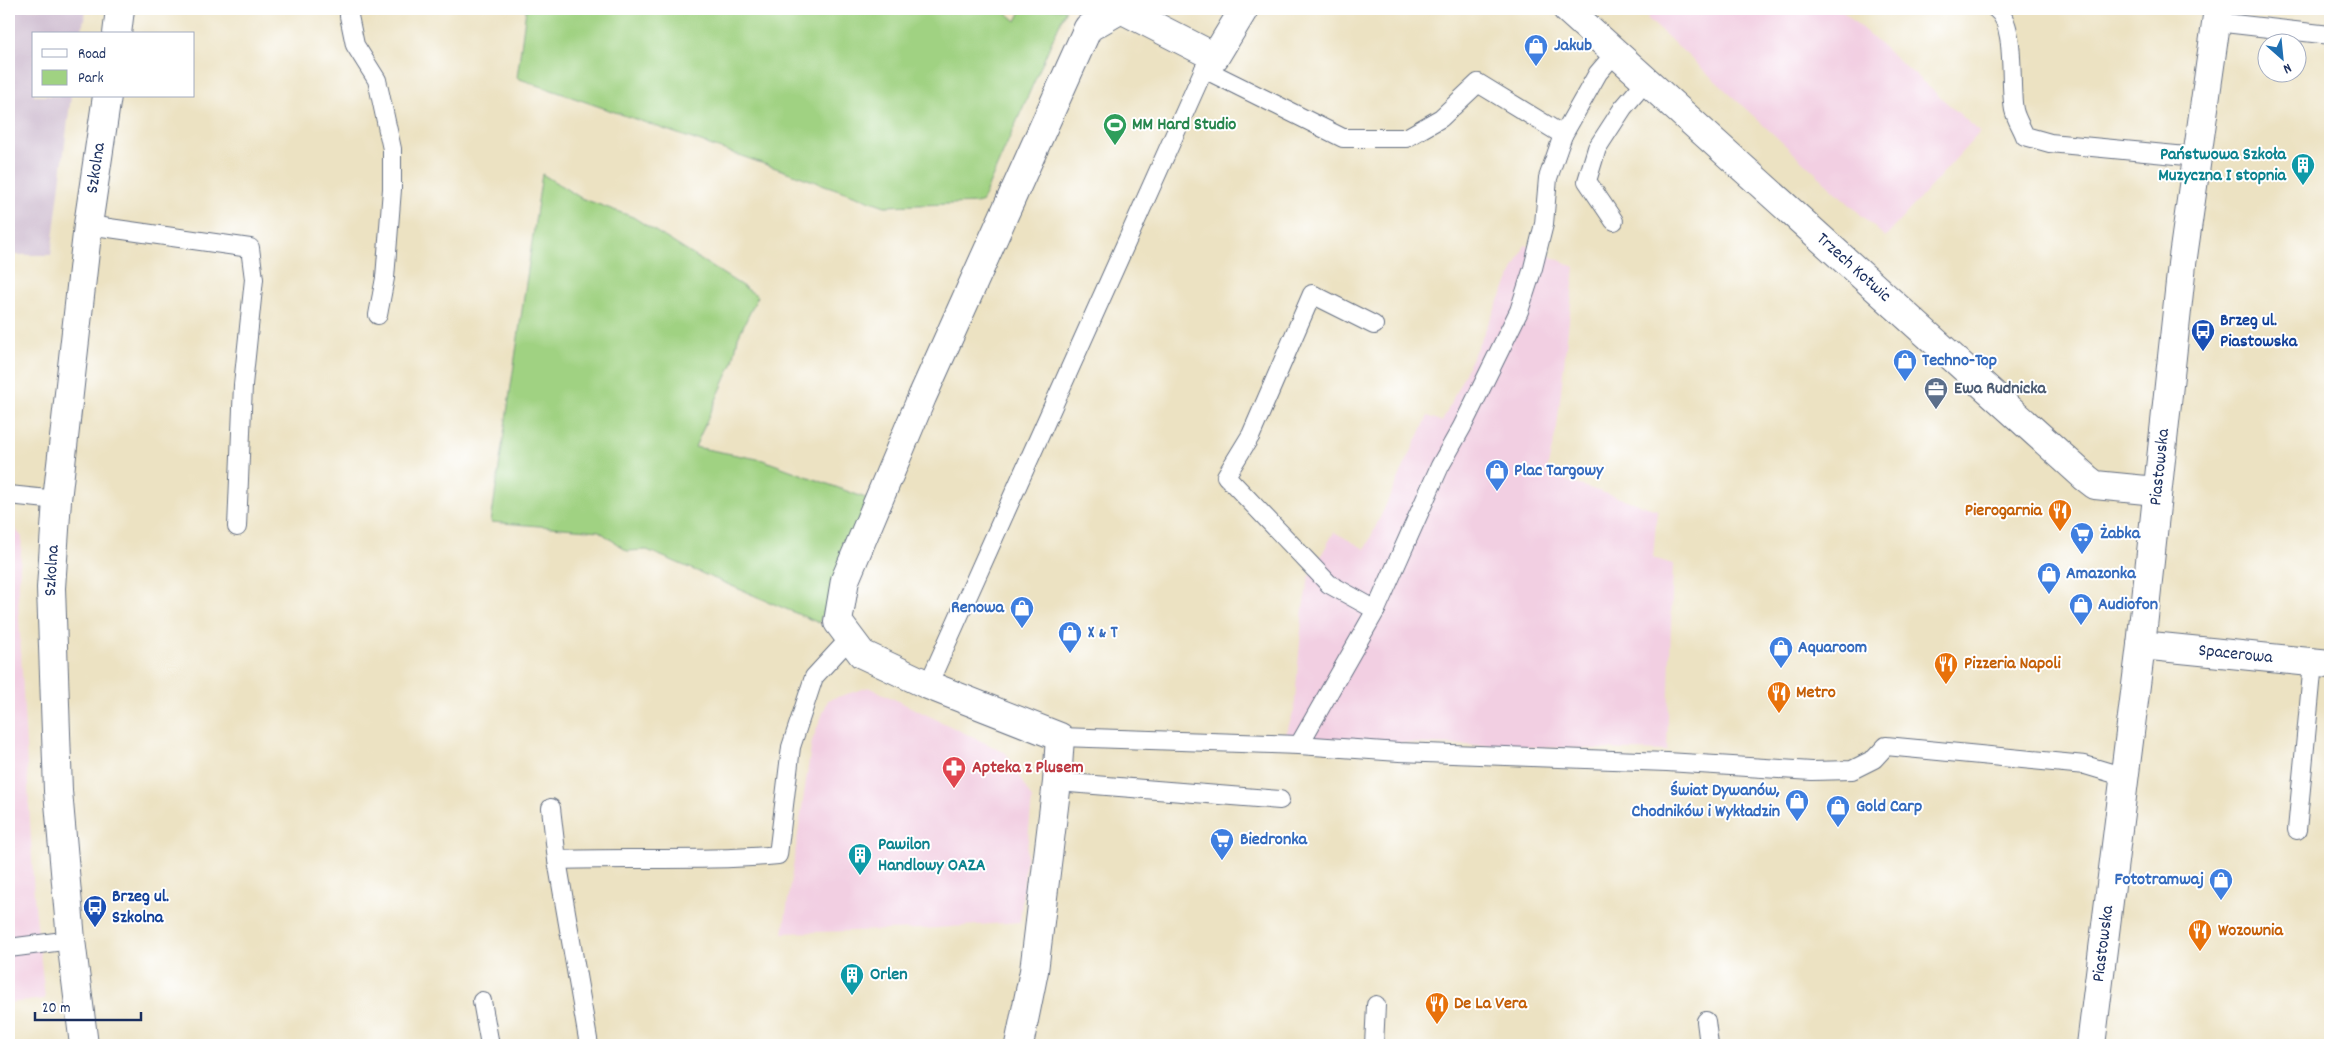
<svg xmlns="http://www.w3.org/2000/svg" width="2339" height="1054" viewBox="0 0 2339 1054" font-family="Dekko,sans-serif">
<rect width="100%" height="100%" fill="#fff"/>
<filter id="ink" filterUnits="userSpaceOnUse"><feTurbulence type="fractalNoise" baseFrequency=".02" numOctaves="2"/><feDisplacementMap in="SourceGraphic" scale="10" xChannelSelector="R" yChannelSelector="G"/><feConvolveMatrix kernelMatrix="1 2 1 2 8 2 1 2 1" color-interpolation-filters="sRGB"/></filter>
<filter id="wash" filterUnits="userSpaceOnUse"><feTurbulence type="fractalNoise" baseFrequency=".0096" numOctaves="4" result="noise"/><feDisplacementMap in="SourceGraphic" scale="20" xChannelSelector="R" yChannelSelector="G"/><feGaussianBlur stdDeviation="1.12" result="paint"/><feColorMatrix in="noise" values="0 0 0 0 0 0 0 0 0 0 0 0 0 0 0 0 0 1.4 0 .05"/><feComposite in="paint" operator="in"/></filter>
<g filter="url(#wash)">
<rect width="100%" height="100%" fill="#ece2c2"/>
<!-- built -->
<g fill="#f2cfe2">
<path d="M1655,9H1840L1980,132L1885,237L1647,18Z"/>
<path d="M1525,245L1575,267L1557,427L1546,474L1657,510L1653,558L1673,564L1667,751L1428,744L1318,739L1285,735L1294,711L1303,607L1309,577L1334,532L1365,549L1428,416L1442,422Z"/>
<path d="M9,521L22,537L18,597L34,896L45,999L9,1003Z"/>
<path d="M869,687L1006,753L1032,799L1020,922L922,929L783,933L812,741L828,700Z"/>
</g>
<!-- industrial -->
<path fill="#cfbdd0" d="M9,9H86L81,34H34V96H71L51,255H9Z"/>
<!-- green -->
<g fill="#a0d282" stroke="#5e8070">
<path d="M526,9H1002L1016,21L1022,9H1066L981,203L885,206L517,78Z"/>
<path d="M542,174L581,198L633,217L758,296L738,337L733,362L695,447L763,460L871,500L819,623L647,550L627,551L599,531L491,522Z"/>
</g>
</g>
<g filter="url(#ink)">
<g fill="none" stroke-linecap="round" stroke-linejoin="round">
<!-- lane casing -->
<g stroke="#646e81" stroke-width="20">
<g id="lane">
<path d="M350,9L349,16L355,45L377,80L392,149V189L385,278L378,315"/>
<path d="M1996,9C2017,23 2009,86 2014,110C2016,119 2022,128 2025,136L2050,143L2197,157"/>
<path d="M2216,22L2330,35"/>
<path d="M1211,61L1204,69L1343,138H1406L1441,118L1478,83L1563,135L1598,73L1616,52"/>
<path d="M1614,221L1587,181L1597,148L1623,108L1647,80"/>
<path d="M88,225L250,248L254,279L243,385L237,527"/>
<path d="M1374,325L1312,294L1251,435L1226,476L1329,584L1376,610"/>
<path d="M9,495L57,500"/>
<path d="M928,685L1204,69"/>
<path d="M1060,737L1299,745L1399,752L1667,762L1812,771L1852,770L1874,759L1886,746L2085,765L2125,777"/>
<path d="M1299,745L1376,610L1440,466L1462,427L1519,311L1533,268L1544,224L1548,178L1563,135"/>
<path d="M1057,782L1280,800"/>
<path d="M551,808L557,860L589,1045"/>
<path d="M2297,830L2313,663"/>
<path d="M557,860C630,857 704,862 778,855L791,747L814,677L850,638"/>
<path d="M9,948L71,940"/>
<path d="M482,1001L490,1045"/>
<path d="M1706,1021L1709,1045"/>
<path d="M1374,1045L1376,1005"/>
</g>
</g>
<!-- street casing -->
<g stroke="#646e81" stroke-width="30">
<g id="street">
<path id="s1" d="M2141,645L2330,664"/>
<path d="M1019,1045L1034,971L1057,782L1060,737L928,685L862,654L838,622L845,580L922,397L1088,28L1121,9L1215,57L1244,9"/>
</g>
</g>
<!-- secondary casing -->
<g stroke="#646e81" stroke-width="30">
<g id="secondary">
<path id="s2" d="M1567,9L2086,478L2095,485L2156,491"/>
<path d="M117,34L120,9"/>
<path id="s3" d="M84,1045L71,940L58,791L51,588L57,500L88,225L107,96"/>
<path id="s4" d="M2091,1045L2141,645L2182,264L2218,9"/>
</g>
</g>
<!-- lane -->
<use href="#lane" stroke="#fff" stroke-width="18"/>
<!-- street -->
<use href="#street" stroke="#fff" stroke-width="28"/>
<!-- secondary -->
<use href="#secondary" stroke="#fff" stroke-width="28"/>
</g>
</g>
<!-- icons -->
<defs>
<g id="shop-pin" transform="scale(1.25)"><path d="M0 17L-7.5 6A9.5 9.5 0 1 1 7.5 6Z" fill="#3f7fe0" stroke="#fff"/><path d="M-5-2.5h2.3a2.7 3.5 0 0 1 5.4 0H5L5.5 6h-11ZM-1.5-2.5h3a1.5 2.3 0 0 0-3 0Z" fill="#fff"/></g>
<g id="stadium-pin" transform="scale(1.25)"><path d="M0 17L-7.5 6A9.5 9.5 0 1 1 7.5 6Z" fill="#2e9e5b" stroke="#fff"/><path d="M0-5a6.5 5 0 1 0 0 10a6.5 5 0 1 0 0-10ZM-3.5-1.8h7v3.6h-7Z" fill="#fff"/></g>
<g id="building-pin" transform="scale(1.25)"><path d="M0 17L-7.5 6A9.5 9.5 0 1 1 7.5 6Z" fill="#0f9aa8" stroke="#fff"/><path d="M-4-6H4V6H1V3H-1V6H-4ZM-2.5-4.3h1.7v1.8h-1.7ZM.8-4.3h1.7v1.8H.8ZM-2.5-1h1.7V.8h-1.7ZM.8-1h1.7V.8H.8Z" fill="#fff"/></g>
<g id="bus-pin" transform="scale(1.25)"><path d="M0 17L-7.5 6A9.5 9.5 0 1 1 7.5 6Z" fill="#1a4fb4" stroke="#fff"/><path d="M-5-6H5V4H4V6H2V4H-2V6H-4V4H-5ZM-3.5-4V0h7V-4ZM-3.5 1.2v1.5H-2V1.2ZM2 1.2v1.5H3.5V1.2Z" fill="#fff"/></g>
<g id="office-pin" transform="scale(1.25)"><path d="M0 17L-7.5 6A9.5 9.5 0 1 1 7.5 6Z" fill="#5c6f8a" stroke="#fff"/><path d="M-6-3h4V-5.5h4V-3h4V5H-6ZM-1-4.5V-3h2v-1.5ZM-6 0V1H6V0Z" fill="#fff"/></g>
<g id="restaurant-pin" transform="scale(1.25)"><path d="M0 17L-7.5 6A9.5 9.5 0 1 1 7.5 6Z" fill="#e8710a" stroke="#fff"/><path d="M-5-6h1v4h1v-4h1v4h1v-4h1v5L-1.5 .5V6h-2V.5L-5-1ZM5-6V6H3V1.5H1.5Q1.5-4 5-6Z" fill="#fff"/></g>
<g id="supermarket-pin" transform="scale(1.25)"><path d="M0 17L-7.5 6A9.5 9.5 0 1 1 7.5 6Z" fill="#3f7fe0" stroke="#fff"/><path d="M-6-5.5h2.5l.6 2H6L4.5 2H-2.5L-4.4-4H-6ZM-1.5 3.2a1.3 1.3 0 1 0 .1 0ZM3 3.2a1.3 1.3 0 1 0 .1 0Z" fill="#fff"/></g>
<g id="pharmacy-pin" transform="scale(1.25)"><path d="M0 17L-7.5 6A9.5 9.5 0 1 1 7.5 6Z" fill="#e0444e" stroke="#fff"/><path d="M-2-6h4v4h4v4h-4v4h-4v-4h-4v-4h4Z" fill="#fff"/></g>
</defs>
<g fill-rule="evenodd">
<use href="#shop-pin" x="1536" y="46"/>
<use href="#stadium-pin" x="1115" y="125"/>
<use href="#building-pin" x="2303" y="165"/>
<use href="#bus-pin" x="2203" y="331"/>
<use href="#shop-pin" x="1905" y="361"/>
<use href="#office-pin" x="1936" y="389"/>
<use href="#shop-pin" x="1497" y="471"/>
<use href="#restaurant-pin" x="2060" y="511"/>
<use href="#supermarket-pin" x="2082" y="534"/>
<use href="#shop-pin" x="2049" y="574"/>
<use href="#shop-pin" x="2081" y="605"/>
<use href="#shop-pin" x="1022" y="608"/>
<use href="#shop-pin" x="1070" y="633"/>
<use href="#shop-pin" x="1781" y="648"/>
<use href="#restaurant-pin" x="1946" y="664"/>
<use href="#restaurant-pin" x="1779" y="693"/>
<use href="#pharmacy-pin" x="954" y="768"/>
<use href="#shop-pin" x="1797" y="801"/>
<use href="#shop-pin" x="1838" y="807"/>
<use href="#supermarket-pin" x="1222" y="840"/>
<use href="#building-pin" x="860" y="855"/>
<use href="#shop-pin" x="2221" y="880"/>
<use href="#bus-pin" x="95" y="907"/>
<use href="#restaurant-pin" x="2200" y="931"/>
<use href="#building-pin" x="852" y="975"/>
<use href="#restaurant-pin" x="1437" y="1004"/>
</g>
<g text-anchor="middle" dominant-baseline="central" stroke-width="4" stroke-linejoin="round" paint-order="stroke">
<!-- shop labels -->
<g font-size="18" font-weight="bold" fill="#366cbe" stroke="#fff" text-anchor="start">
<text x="1554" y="46">Jakub</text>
<text x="1922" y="361">Techno-Top</text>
<text x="1514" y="471">Plac Targowy</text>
<text x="2100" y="534">Żabka</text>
<text x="2066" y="574">Amazonka</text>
<text x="2098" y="605">Audiofon</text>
<text x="1004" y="608" text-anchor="end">Renowa</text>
<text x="1088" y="633">X &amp; T</text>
<text x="1798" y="648">Aquaroom</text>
<text x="1780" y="791" text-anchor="end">Świat Dywanów,<tspan x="1780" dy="21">Chodników i Wykładzin</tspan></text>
<text x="1856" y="807">Gold Carp</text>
<text x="1240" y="840">Biedronka</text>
<text x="2204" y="880" text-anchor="end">Fototramwaj</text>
</g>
<!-- leisure labels -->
<g font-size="18" font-weight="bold" fill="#27864d" stroke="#fff" text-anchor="start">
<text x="1132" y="125">MM Hard Studio</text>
</g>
<!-- culture labels -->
<g font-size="18" font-weight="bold" fill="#0d838f" stroke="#fff" text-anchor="start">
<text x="2286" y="155" text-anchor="end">Państwowa Szkoła<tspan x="2286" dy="21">Muzyczna I stopnia</tspan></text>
<text x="878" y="845">Pawilon<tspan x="878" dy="21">Handlowy OAZA</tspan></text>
<text x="870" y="975">Orlen</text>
</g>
<!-- street labels -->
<g font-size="18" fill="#1b2f5e" stroke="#fff">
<text stroke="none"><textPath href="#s3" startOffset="881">Szkolna</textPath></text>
<text stroke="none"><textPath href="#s2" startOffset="386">Trzech Kotwic</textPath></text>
<text stroke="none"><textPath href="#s4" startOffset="582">Piastowska</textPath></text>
<text stroke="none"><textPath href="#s3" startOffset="476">Szkolna</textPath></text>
<text stroke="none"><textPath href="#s1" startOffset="95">Spacerowa</textPath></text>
<text stroke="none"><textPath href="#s4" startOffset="102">Piastowska</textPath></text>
</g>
<!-- transit labels -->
<g font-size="18" font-weight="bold" fill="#164399" stroke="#fff" text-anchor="start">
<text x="2220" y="321">Brzeg ul.<tspan x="2220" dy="21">Piastowska</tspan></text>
<text x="112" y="897">Brzeg ul.<tspan x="112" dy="21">Szkolna</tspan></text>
</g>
<!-- service labels -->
<g font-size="18" font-weight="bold" fill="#4e5e75" stroke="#fff" text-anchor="start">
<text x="1954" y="389">Ewa Rudnicka</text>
</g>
<!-- food labels -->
<g font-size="18" font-weight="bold" fill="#c56008" stroke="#fff" text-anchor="start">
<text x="2042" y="511" text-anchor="end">Pierogarnia</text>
<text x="1964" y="664">Pizzeria Napoli</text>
<text x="1796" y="693">Metro</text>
<text x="2218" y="931">Wozownia</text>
<text x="1454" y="1004">De La Vera</text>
</g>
<!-- health labels -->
<g font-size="18" font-weight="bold" fill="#be3a42" stroke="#fff" text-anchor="start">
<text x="972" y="768">Apteka z Plusem</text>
</g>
</g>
<!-- margin -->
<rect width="2339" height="1054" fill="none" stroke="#fff" stroke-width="30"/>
<!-- legend -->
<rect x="32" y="32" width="162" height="65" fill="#ffffff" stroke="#a4acbf"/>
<rect x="42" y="49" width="25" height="8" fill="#ffffff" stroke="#a4acbf"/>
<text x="78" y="58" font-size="15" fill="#1b2f5e">Road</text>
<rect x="42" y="70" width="25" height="15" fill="#a0d282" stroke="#a4acbf"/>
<text x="78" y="82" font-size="15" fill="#1b2f5e">Park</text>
<!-- north arrow -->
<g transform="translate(2282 58) rotate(153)"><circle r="24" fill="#ffffff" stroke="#a4acbf"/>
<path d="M0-4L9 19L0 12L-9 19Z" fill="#1f6fb2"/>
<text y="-8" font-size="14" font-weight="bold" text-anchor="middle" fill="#1b2f5e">N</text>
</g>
<!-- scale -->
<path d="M35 1012v8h106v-8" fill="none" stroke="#1b2f5e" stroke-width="2.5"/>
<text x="42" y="1012" font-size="15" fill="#1b2f5e" stroke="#ffffff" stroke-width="4" paint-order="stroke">20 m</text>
</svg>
